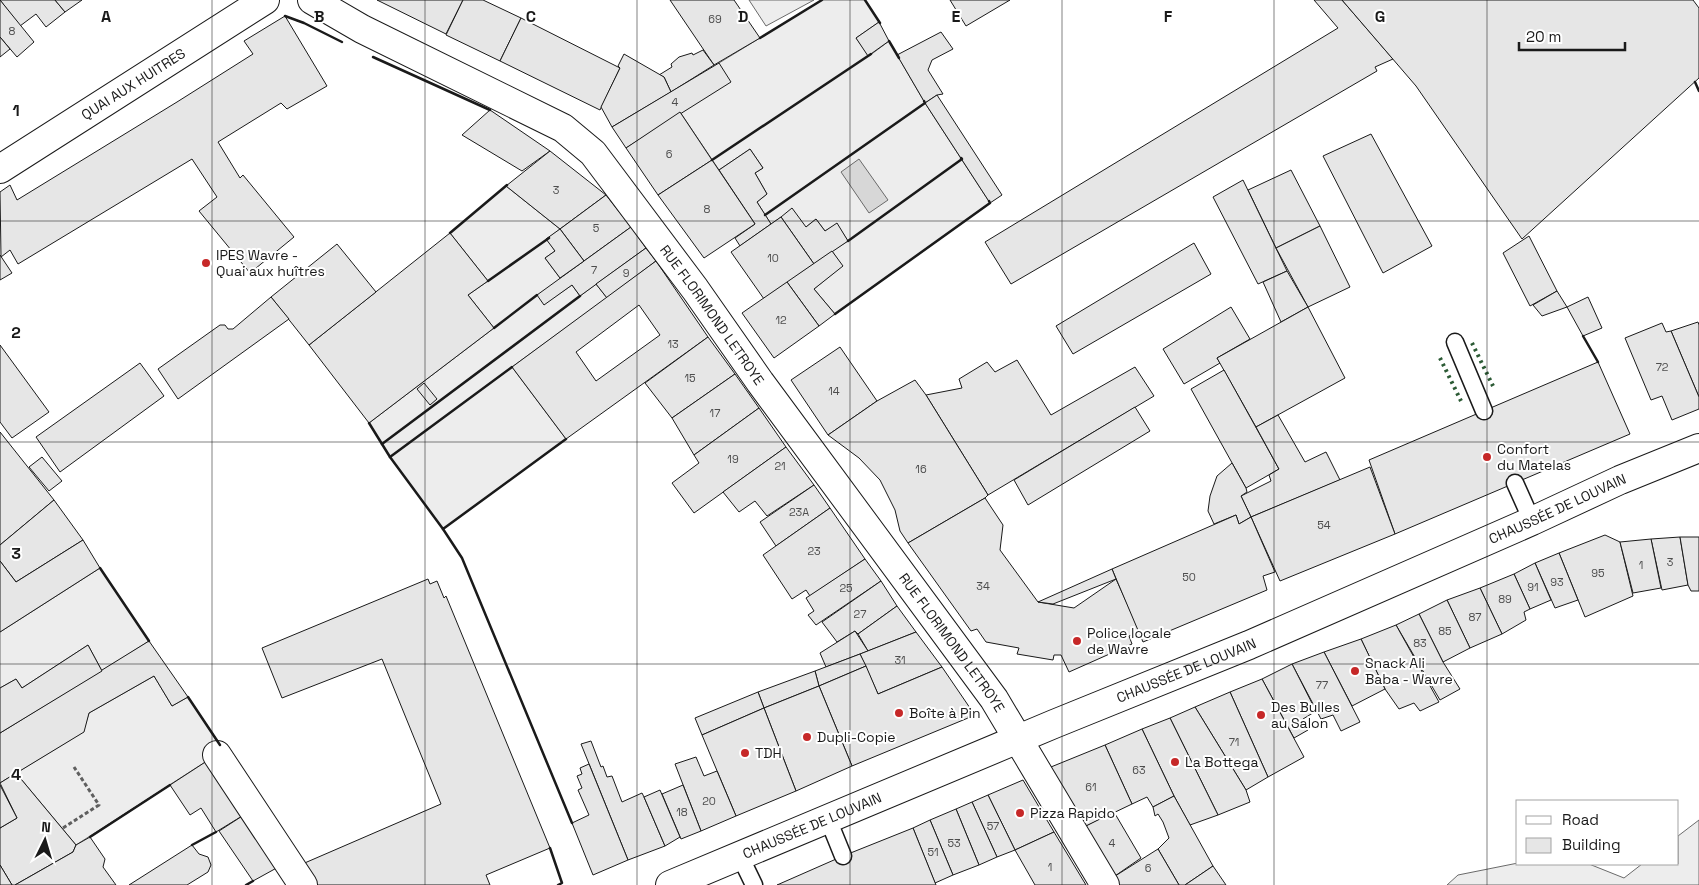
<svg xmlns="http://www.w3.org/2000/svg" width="1699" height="885" viewBox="0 0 1699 885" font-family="'Space Grotesk',sans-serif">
<rect width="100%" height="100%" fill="#fff"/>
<!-- built -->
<g fill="#ededed" stroke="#6a6a6a">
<path d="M749,0H814L766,26Z"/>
<path d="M822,0H865L879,22L856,38L869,56L889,41L925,103L990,203L835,314L814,289L842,266L832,251L848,241L837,224L825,231L816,219L806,227L781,217L771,224L757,202L767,194L755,173L763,168L750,149L719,170L680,112L719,63Z"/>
<path d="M506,186L560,229L547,239L555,251L545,258L560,278L544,304L572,285L580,296L596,284L607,298L512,367L566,439L443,529L390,457L369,423L494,328L468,295L488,281L450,233Z"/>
<path d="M100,568L149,641L102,671L88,645L22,688L16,679L0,688V632Z"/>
<path d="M154,676L172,706L188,697L224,750L76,845L16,773L83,732L89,713Z"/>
<path d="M1699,820V885H1447L1458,875L1518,863L1589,864L1624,878L1642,864H1678V836Z"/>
</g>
<!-- water -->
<path fill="#d7d7d7" stroke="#6a6a6a" d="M859,159L888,200L869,213L841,172Z"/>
<!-- building -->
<g fill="#e6e6e6" stroke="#1a1a1a" fill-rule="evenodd">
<path d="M0,0H55L65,12L46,27L36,14L20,26Z"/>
<path d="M0,0L34,42L17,57L0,37Z"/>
<path d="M55,0H82L65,12Z"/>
<path d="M377,0H463L446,34Z"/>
<path d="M463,0H483L521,18L500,61L446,35Z"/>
<path d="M670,0H734L760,38L714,65Z"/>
<path d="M950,0H1010L966,26Z"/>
<path d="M1314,0H1342L1393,59L1375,67L1377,71L1011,284L985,242L1338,28Z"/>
<path d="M1342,0H1693L1699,8V78L1522,239L1416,86Z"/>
<path d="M285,16L327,86L287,109L281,103L218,142L240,178L243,175L294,237L250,273L199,211L217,197L192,159L18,264L10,250L1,257L0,192L10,185L17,200L177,102L253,54L244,41Z"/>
<path d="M521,18L620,68L600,110L500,61Z"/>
<path d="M879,22L889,41L868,56L856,38Z"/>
<path d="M941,32L953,49L932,60L928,70L943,94L937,95L925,103L897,55Z"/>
<path d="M0,37L10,49L0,57Z"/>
<path d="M703,50L714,65L671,92L664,77L659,75L672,67L671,64L679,57L692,53L693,55Z"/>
<path d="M624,54L664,77L671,92L612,127L601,107L620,68L618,66Z"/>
<path d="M719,63L731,82L626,148L612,127Z"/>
<path d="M937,95L1002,195L990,203L925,103Z"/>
<path d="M490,110L550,151L522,171L462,135Z"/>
<path d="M680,112L712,160L658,195L626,148Z"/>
<path d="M1371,134L1432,246L1383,273L1323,156Z"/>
<path d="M750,149L763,168L755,173L767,194L757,202L771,224L740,246L735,238L755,224L719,170Z"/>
<path d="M550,151L606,195L560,229L506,186Z"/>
<path d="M712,160L755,224L704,258L658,195Z"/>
<path d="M1291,170L1320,226L1276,248L1248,190Z"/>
<path d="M1243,180L1287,271L1258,284L1213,197Z"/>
<path d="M606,195L631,227L584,261L560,229Z"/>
<path d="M792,208L806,227L816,219L825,231L837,223L848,241L814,264L781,217Z"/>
<path d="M781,217L814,264L764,299L731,252Z"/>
<path d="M1320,226L1350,287L1308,307L1276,248Z"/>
<path d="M631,227L646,248L580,296L572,285L544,305L537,295Z"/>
<path d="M560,229L584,261L560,278L545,258L555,251L546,239Z"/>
<path d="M450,233L488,281L468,295L494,328L369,423L309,345Z"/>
<path d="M1529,236L1557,291L1530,306L1503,253Z"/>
<path d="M1194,243L1211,274L1073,354L1056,326Z"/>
<path d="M337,244L376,292L309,345L271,297Z"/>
<path d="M646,248L656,261L607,298L596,284Z"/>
<path d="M832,251L843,266L814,289L835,314L819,326L787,282Z"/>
<path d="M0,255L12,273L0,280Z"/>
<path d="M656,261L708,337L566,439L512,367ZM639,305L660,335L596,381L576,352Z"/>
<path d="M1287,271L1308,307L1281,322L1263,282Z"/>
<path d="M787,282L819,326L774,358L742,313Z"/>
<path d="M1557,291L1567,307L1542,316L1533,305Z"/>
<path d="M271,297L289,319L178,399L158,369L220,325H225L228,329H233Z"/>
<path d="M1588,297L1602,328L1583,336L1567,307Z"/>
<path d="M1231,307L1250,339L1217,358L1220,363L1184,384L1163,349Z"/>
<path d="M1308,307L1345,378L1256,427L1217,358Z"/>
<path d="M1698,322L1699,325V397L1671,331Z"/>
<path d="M1662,323L1666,332L1671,331L1699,397V409L1672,420L1662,396L1651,400L1625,338Z"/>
<path d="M708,337L735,374L672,418L645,383Z"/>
<path d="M0,345L49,412L12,438L0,422Z"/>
<path d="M840,347L877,401L828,435L791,380Z"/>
<path d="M1017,360L1051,415L1135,367L1154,396L988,495L926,395L962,388L959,379L987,362L995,372Z"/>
<path d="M1598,362L1630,434L1395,534L1369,460Z"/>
<path d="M140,363L164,396L60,472L36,437Z"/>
<path d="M1224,370L1279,469L1246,488L1191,389Z"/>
<path d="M735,374L759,408L694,455L672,418Z"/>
<path d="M915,380L926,395L988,495L985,498L908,543L900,531L895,510L880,480L859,458L828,435L877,401Z"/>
<path d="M424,383L437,399L430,405L417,389Z"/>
<path d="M1135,407L1150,431L1028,505L1014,480Z"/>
<path d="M759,408L786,447L694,513L672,483L699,463L694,455Z"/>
<path d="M1278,415L1305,462L1326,452L1340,480L1251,517L1241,496L1271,481L1269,475L1279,469L1256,427Z"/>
<path d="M0,432L54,500L0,545Z"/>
<path d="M786,447L814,485L767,516L755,501L739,512L723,492Z"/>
<path d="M42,457L62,481L49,491L29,467Z"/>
<path d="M1232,463L1246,488L1247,492L1241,496L1251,517L1239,524L1236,515L1214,524L1208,511L1210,496L1217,476Z"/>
<path d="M1370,467L1395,534L1280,581L1251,517Z"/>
<path d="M814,485L830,508L776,546L760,522Z"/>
<path d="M985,498L1003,525L1000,550L1038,602L1074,608L1116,579L1140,632L1129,636L1132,644L1069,672L1061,655H1054L1053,660L1017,654L1019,648L986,642L977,629L971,631L908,543Z"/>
<path d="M54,500L83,540L16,582L0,561V545Z"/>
<path d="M830,508L865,559L810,596L806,590L792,599L763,555Z"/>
<path d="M1236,515L1239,524L1251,517L1275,572L1263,576L1267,590L1143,642L1112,569Z"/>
<path d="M1605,535L1620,542L1633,596L1585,617L1559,553Z"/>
<path d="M1680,537L1688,585L1662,590L1651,539Z"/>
<path d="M1680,537H1699V591H1691L1688,585Z"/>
<path d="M1651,539L1661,588L1633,593L1620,542Z"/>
<path d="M83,540L100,568L0,632V561L16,582Z"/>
<path d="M1559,553L1578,600L1555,608L1535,563Z"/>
<path d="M865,559L881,581L816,625L808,615L814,611L806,598Z"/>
<path d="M1535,563L1551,600L1530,609L1514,574Z"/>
<path d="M1112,569L1116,579L1053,604L1038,602Z"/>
<path d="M1514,574L1530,609L1524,612L1526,620L1502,634L1480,588Z"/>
<path d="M428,579L430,584L437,581L444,598L446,596L550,848L486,875L490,885H313L300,865L441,804L382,659L282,698L262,648Z"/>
<path d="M881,581L897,606L858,634L855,631L837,642L822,622Z"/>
<path d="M1480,588L1502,634L1470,648L1447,600Z"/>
<path d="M1447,600L1470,648L1443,662L1419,614Z"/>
<path d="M897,606L916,632L868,651L858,634Z"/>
<path d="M1419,614L1443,662L1460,689L1440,700L1396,625Z"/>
<path d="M1396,625L1439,702L1420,711L1414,703L1399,709L1385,689L1361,639Z"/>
<path d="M855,631L868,651L826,667L820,653Z"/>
<path d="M916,632L942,667L878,694L860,654Z"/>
<path d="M1361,639L1385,689L1352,706L1324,652Z"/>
<path d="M149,641L188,697L172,706L154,676L89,713L84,732L0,783V733Z"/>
<path d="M88,645L102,671L0,733V688L16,679L22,688Z"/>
<path d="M1324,652L1360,722L1341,731L1333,715L1321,719L1292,664Z"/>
<path d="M860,654L866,666L819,686L815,671Z"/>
<path d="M1292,664L1316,711L1303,719L1308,730L1294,738L1262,679Z"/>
<path d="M866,666L878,694L942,667L970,708L968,718L852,766L819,686Z"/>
<path d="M815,671L819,686L764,708L758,692Z"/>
<path d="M1262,679L1304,757L1268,777L1230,692Z"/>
<path d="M819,686L852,766L796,791L764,708Z"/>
<path d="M758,692L764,708L702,735L695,718Z"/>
<path d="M1230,692L1268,777L1246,790L1195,707Z"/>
<path d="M1195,707L1246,790L1250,802L1218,815L1170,718Z"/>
<path d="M764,708L796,791L736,816L702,735Z"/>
<path d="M1170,718L1218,815L1190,825L1174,796L1142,729Z"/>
<path d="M1142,729L1174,796L1153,807L1147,797L1132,804L1105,745Z"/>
<path d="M591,741L601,767L603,766L607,777L612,776L622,802L642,793L644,797L665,846L628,860L581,744Z"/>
<path d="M1105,745L1132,804L1082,828L1046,769Z"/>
<path d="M696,757L704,776L717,771L736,816L701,831L675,764Z"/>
<path d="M210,759L247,813L216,832L201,808L190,815L170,785Z"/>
<path d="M589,764L628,860L593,875L572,823L589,815L578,790L582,788L577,776L582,774L580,768Z"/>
<path d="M16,773L76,845L73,852L15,885H12L0,865V828L17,818L0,783Z"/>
<path d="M1023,780L1054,832L1015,850L988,795Z"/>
<path d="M0,785L17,818L0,828Z"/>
<path d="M683,785L701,831L681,839L662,794Z"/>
<path d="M660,790L680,837L665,846L644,797Z"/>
<path d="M988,795L1015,850L997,857L972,802Z"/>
<path d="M1174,796L1213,866L1185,885H1179L1158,849L1169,838L1163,822L1158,814L1155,816L1153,807Z"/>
<path d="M972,802L997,857L979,865L956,809Z"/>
<path d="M956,809L979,865L953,875L930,820Z"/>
<path d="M1114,812L1141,858L1112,878L1082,828Z"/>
<path d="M247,813L282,865L253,881L219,831Z"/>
<path d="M930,820L953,875L935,883L913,828Z"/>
<path d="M913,828L936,885H777L843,856Z"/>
<path d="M1054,832L1086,885H1035L1015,850Z"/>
<path d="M90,837L105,859L103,867L116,885H15L73,852L76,845Z"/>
<path d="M192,845L199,854L208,857L211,865L208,872L187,885H129Z"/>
<path d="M1158,849L1179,885H1117L1112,878Z"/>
<path d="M0,865L12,885H0Z"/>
<path d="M1213,866L1226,885H1185Z"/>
</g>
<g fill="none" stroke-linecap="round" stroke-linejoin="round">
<!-- lane casing -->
<g stroke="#1a1a1a" stroke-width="19">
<g id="lane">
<path d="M1455,342L1484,411"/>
<path d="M1515,483L1532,521"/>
<path d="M828,819L843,856"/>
<path d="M740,856L754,885"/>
</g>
</g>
<!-- street casing -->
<g stroke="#1a1a1a" stroke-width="30">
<g id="street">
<path id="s1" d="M312,0L362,29L563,128L593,153L695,289L760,382L994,699L1105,885"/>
<path id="s2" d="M0,169L265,0"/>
<path d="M217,755L303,885"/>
</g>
</g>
<!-- secondary casing -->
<g stroke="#1a1a1a" stroke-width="30">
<g id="secondary">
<path id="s3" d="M670,885L1054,724L1249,645L1532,521L1620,480L1699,448"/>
</g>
</g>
<!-- path -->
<path stroke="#5f5f5f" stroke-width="3" stroke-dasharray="4 2.5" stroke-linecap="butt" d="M63,828L99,805L74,767"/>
<!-- lane -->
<use href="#lane" stroke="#fff" stroke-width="16"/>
<!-- street -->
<use href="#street" stroke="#fff" stroke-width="28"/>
<!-- secondary -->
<use href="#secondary" stroke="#fff" stroke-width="28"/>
<!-- hedge -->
<g stroke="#2b5a34" stroke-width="4" stroke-dasharray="2.5 4" stroke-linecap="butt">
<path d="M1472,343L1493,386"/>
<path d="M1440,358L1461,401"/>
</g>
<!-- wall -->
<g stroke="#1a1a1a" stroke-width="2.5">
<path d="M865,0L880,23"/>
<path d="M285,16L304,23L342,42"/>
<path d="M760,38L822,0"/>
<path d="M889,41L899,58"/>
<path d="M373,57L490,110"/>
<path d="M1695,82L1699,91"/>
<path d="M712,160L871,54"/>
<path d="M765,215L925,103L924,101"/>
<path d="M450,233L507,185"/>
<path d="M848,241L962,159L961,158"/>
<path d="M488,281L549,238"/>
<path d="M835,314L990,203L989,201"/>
<path d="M494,328L537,295"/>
<path d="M1583,336L1598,362"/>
<path d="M369,423L390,457L443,529L566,439"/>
<path d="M382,444L580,296"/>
<path d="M390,457L512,367"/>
<path d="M443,529L462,558L572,823"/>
<path d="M100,568L149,641"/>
<path d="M188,697L220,745"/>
<path d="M90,837L170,785"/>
<path d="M192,845L216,832"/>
<path d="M550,848L562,883L558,885"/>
<path d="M246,885L253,881"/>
</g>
</g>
<!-- grid -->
<path fill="none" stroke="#1a1a1a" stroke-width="1" stroke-opacity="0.55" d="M212,0V885M425,0V885M637,0V885M850,0V885M1062,0V885M1274,0V885M1487,0V885M0,221H1699M0,442H1699M0,664H1699"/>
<!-- markers -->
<g fill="#c62828" stroke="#fff" stroke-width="2">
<circle cx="206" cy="263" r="5"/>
<circle cx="1487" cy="457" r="5"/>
<circle cx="1077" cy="641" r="5"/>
<circle cx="1355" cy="671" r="5"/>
<circle cx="899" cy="713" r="5"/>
<circle cx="1261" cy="715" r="5"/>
<circle cx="807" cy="737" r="5"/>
<circle cx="745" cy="753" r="5"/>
<circle cx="1175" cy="762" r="5"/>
<circle cx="1020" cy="813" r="5"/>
</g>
<g text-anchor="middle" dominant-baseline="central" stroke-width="4" stroke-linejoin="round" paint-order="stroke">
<!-- number labels -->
<g font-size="11" fill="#4d4d4d">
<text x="715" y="19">69</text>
<text x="12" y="31">8</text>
<text x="675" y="102">4</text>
<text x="669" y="154">6</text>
<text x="556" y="190">3</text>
<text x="707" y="209">8</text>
<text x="596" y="228">5</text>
<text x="773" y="258">10</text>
<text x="594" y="270">7</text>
<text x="626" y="273">9</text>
<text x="781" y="320">12</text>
<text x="673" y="344">13</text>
<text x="1662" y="367">72</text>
<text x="690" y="378">15</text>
<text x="834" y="391">14</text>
<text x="715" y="413">17</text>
<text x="733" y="459">19</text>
<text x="780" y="466">21</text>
<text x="921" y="469">16</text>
<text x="799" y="512">23A</text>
<text x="1324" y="525">54</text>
<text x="814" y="551">23</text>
<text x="1670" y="562">3</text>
<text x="1641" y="565">1</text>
<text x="1598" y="573">95</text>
<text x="1189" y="577">50</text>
<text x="1557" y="582">93</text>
<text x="983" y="586">34</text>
<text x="1533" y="587">91</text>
<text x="846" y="588">25</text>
<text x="1505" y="599">89</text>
<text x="860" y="614">27</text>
<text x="1475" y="617">87</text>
<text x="1445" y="631">85</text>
<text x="1420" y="643">83</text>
<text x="900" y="660">31</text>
<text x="1322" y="685">77</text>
<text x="1234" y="742">71</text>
<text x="1139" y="770">63</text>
<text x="1091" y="787">61</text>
<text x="709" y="801">20</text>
<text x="682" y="812">18</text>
<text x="993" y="826">57</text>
<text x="954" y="843">53</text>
<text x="1112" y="843">4</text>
<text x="933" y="852">51</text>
<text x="1050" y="867">1</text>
<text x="1148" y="868">6</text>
</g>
<!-- street labels -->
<g font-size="14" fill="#1a1a1a" stroke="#fff">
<text stroke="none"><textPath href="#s2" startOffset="158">QUAI AUX HUITRES</textPath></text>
<text stroke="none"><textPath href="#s1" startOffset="522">RUE FLORIMOND LETROYE</textPath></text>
<text stroke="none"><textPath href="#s3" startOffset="964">CHAUSSÉE DE LOUVAIN</textPath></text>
<text stroke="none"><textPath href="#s1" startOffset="928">RUE FLORIMOND LETROYE</textPath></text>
<text stroke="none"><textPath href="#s3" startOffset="559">CHAUSSÉE DE LOUVAIN</textPath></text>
<text stroke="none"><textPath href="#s3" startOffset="154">CHAUSSÉE DE LOUVAIN</textPath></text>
</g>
<!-- poi labels -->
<g font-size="14" fill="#1a1a1a" stroke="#fff" text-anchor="start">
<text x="216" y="255">IPES Wavre -<tspan x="216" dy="16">Quai aux huîtres</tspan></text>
<text x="1497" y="449">Confort<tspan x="1497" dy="16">du Matelas</tspan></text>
<text x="1087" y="633">Police locale<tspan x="1087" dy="16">de Wavre</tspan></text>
<text x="1365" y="663">Snack Ali<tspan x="1365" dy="16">Baba - Wavre</tspan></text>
<text x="1271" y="707">Des Bulles<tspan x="1271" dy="16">au Salon</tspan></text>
<text x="909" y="713">Boîte à Pin</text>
<text x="817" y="737">Dupli-Copie</text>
<text x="755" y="753">TDH</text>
<text x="1185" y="762">La Bottega</text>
<text x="1030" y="813">Pizza Rapido</text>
</g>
</g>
<g font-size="16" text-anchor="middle" font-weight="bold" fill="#1a1a1a" stroke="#fff" stroke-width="4" stroke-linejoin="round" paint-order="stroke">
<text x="106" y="22">A</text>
<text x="319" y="22">B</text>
<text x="531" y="22">C</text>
<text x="743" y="22">D</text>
<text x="956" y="22">E</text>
<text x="1168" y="22">F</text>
<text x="1380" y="22">G</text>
<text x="16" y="116">1</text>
<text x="16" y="338">2</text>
<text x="16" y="559">3</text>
<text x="16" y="780">4</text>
</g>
<!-- legend -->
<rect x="1516" y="800" width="162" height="65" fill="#ffffff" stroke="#a3a3a3"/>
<rect x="1526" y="816" width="25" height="8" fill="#ffffff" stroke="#a3a3a3"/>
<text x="1562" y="825" font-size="15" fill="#1a1a1a">Road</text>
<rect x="1526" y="838" width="25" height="15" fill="#e6e6e6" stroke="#a3a3a3"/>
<text x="1562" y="850" font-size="15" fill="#1a1a1a">Building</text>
<!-- north arrow -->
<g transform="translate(45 840) rotate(5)" stroke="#ffffff" stroke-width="4" paint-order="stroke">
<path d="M0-4L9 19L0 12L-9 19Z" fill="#1a1a1a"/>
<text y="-8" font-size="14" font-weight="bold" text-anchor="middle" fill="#1a1a1a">N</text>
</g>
<!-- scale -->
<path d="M1519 42v8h106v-8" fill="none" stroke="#1a1a1a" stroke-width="2.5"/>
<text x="1526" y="42" font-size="15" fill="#1a1a1a" stroke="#ffffff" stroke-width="4" paint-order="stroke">20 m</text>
</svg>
